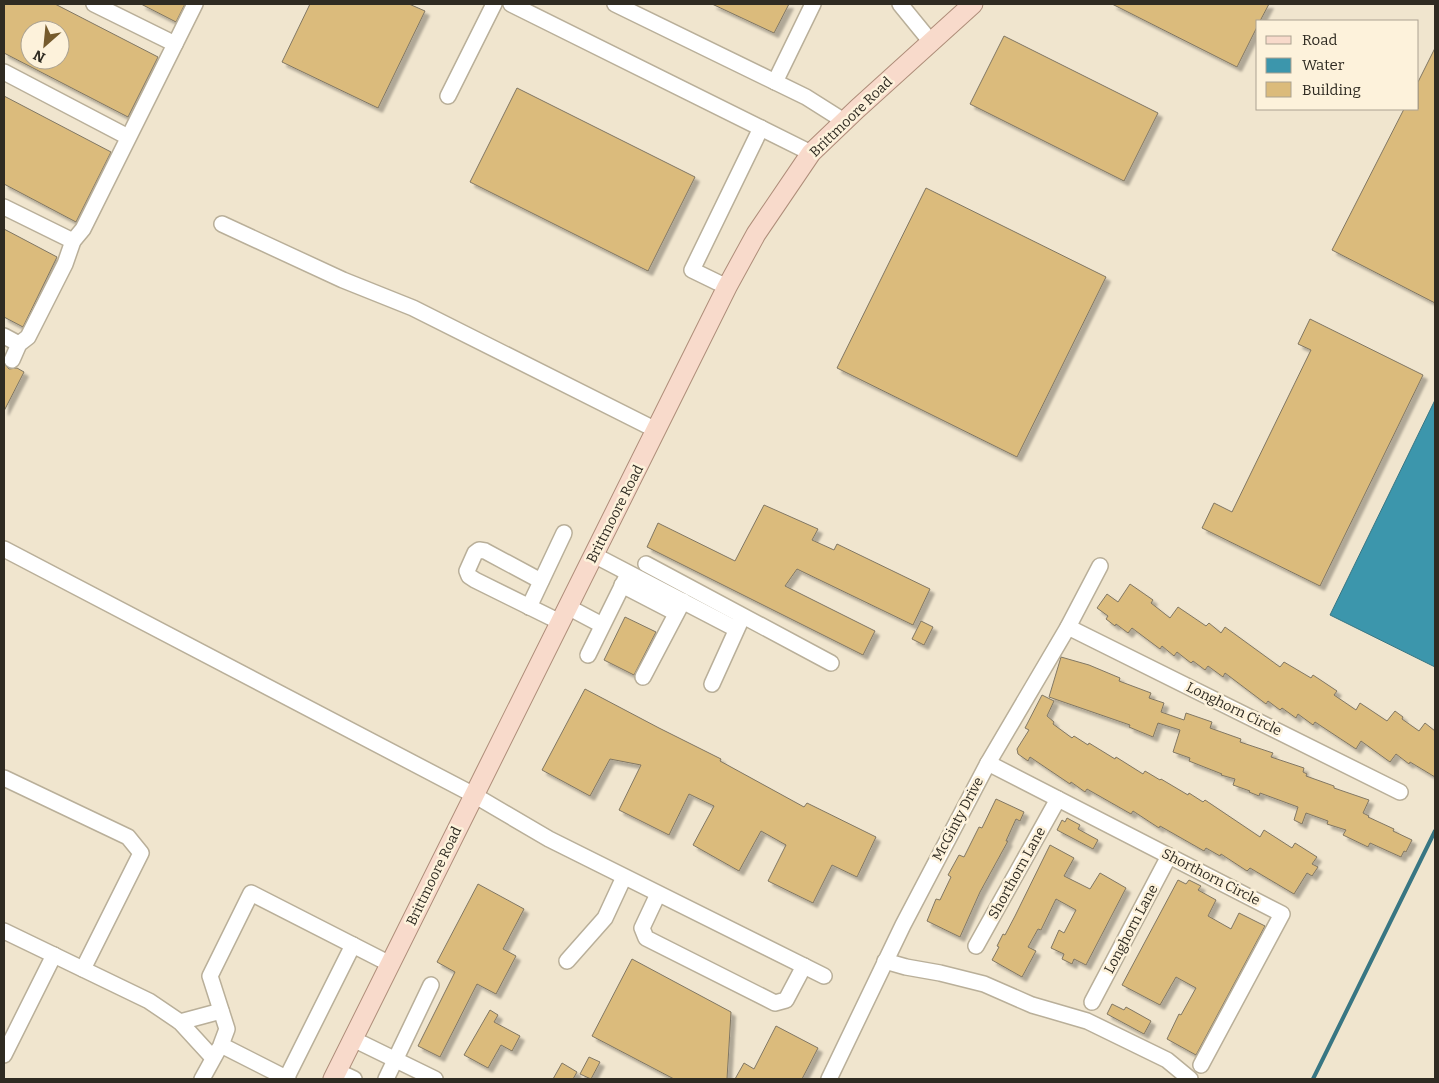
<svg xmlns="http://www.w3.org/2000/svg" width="1439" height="1083" viewBox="0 0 1439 1083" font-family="Bitter,serif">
<defs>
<filter id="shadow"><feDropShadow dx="4.5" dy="4.5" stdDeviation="1" flood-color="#0004"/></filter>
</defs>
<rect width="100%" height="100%" fill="#f0e5ce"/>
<!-- water -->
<path fill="#3c96ac" stroke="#387683" d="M1435,400V667L1330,615Z"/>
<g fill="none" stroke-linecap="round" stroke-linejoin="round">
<!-- stream -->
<path stroke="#387683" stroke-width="4" d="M1313,1079L1435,831"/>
</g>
<!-- building -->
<g fill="#dbbb7b" stroke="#817763" fill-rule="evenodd" filter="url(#shadow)">
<path d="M4,4H55L158,57L128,117L4,53ZM30,30H60V60H30Z"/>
<path d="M141,4H185L176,22Z"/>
<path d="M310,4H409L425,11L378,108L282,62Z"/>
<path d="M712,4H789L774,33Z"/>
<path d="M1112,4H1269L1260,21H1258V25L1237,67Z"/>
<path d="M1004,36L1158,113L1124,181L970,104Z"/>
<path d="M1435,48V303L1332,250L1404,109H1418V82Z"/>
<path d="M517,88L695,177L648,271L470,182Z"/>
<path d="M4,96L111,152L76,222L4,184Z"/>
<path d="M926,188L1106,277L1017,457L837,368Z"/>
<path d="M4,229L57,257L23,327L4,317Z"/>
<path d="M1310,319L1423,375L1320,586L1202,528L1214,503L1232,512L1311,350L1298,344Z"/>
<path d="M4,364L9,369L17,368L24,372L4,411Z"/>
<path d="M764,505L818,529L812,540L834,550L837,544L930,589L913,625L797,569L785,586L875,631L863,655L647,547L658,523L735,561Z"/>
<path d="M1130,584L1153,600L1151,603L1170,618L1178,607L1206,626L1209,623L1221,633L1225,627L1280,667L1284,662L1311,678L1313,675L1337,691L1334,695L1356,710L1360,703L1387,721L1395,711L1403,717L1402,719L1419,731L1425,723L1435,731V777L1410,762L1409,764L1396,754L1390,762L1361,741L1356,749L1315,722L1313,725L1298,714L1296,718L1282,708L1280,710L1268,701L1266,704L1225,673L1223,677L1208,666L1205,670L1193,661L1191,663L1177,652L1174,656L1162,646L1160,649L1132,628L1128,633L1116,624L1115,626L1106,619L1108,616L1097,608L1107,594L1118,602Z"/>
<path d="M625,617L656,632L634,675L604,660Z"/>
<path d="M921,621L933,627L924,645L912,639Z"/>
<path d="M1061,657L1089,665L1120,678L1119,681L1151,693L1149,698L1164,703L1161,712L1184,720L1186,713L1212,722L1210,728L1241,739L1240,742L1273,753L1271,757L1304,768L1303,772L1307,774L1306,776L1334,786V788L1369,800L1363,813L1369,816L1368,817L1394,829L1393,831L1412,840L1406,852L1404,851L1401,857L1370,843L1368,847L1343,835L1346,830L1327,824L1328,821L1306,813L1302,824L1294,820L1298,807L1260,793L1259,796L1249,792L1250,791L1233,785L1235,779L1221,775L1222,774L1189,761L1190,758L1173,752L1180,730L1158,723L1153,737L1129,727L1130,725L1049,697Z"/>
<path d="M585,689L659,728L721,759L720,761L804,807L807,803L876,837L857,877L832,865L813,903L768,881L786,845L761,831L739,871L693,845L714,806L689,794L669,835L619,810L641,765L610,759L590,796L542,770Z"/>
<path d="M1042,695L1054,701L1047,716L1054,722L1053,724L1072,738L1074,736L1088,745L1089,743L1115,759L1116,757L1143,774L1145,771L1160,780L1161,779L1188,795L1189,793L1203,802L1205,800L1260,837L1264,830L1292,848L1295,843L1317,857L1312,864L1318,867L1312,876L1307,873L1294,894L1250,868L1247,871L1221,854L1220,856L1206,848L1204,851L1160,826L1159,828L1133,811L1131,814L1087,789L1085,792L1071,782L1070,784L1030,757L1028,761L1018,754L1017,749L1029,730L1025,728Z"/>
<path d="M996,799L1024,812L1020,821L1016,819L1006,841H1008L980,892L960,937L927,921L936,899L940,900L951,877L948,875L959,855L964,857L979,827L982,828Z"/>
<path d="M1067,818L1080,825L1078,829L1098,840L1093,849L1057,830L1062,820L1065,822Z"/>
<path d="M1050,845L1074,858L1064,876L1090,889L1100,873L1126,888L1086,965L1074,959L1072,964L1062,959L1064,954L1051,948L1059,930L1064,933L1076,910L1056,899L1041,930L1038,929L1028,947L1036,951L1022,977L992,960L999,947L997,946L1003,934L1005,935L1015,916Z"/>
<path d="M1178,880L1186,884L1189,880L1201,886L1198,890L1216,900L1208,916L1231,929L1239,913L1265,926L1196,1055L1167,1039L1179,1014L1181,1015L1196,988L1176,977L1160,1005L1122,985Z"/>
<path d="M478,884L524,909L503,949L516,956L496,994L477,984L440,1057L418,1046L455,972L437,962Z"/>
<path d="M632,959L731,1012L727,1079H674L592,1036Z"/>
<path d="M1112,1004L1124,1010L1126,1007L1151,1021L1144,1034L1107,1014Z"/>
<path d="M490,1010L498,1015L494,1022L520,1036L512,1051L501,1045L488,1068L464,1055Z"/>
<path d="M776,1026L818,1048L802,1079H735L744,1063L754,1069Z"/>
<path d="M589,1057L600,1062L591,1079L580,1074Z"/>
<path d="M562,1063L577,1072L573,1079H553Z"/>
</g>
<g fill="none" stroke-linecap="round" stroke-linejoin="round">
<!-- minor casing -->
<g stroke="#b9af99" stroke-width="18">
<g id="minor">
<path d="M94,4L175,44"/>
<path d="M511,4L811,153"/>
<path d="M615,4L806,97L844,121"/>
<path d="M900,4L931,42"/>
<path d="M4,72L128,137"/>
<path d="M775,82L813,4"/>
<path d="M448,96L494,4"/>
<path d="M4,207L73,241"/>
<path d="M222,224L343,280L413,308L656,430"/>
<path d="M727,287L692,270L761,128"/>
<path d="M4,336L19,344"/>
<path d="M12,360L19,344L28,337L65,264L73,241L83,229L195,4"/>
<path d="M4,549L474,795L549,839L824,976"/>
<path d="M594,555L736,629"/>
<path d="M646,564L831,663"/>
<path d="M541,581L485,551L479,550L475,553L467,571L469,576L475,580L560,622"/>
<path d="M622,585L676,613"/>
<path d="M529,607L564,533"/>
<path d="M568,607L602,625"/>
<path d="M1068,627L1400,792"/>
<path d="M588,655L628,574"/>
<path d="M643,677L683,601"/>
<path d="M712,684L741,620"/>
<path d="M988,763L1282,914L1201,1065"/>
<path d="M4,778L128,837L141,853L83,969"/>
<path d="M658,894L642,928L646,938L775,1003L786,1000L804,966"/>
<path d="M4,931L149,1001L180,1022L213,1058"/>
<path d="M976,946L1058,799"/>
<path d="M567,961L605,918L624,877"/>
<path d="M885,961L906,967L940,973L984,984L1032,1005L1087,1021L1167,1060L1190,1079"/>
<path d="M1092,1002L1169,856"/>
<path d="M180,1022L221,1011"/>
<path d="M353,1039L435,1079"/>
<path d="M4,1055L54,955"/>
<path d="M337,1071L354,1079"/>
<path d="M202,1079L218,1050"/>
<path d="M286,1079L353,945"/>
<path d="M288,1079L221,1045L227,1029L210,976L251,893L390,964"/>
<path d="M386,1079L431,985"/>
<path d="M829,1079L903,925L988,763L1068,627L1100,566"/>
</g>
</g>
<!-- major casing -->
<g stroke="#ae8d79" stroke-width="21">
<path id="major" d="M333,1079L727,287L756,234L811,153L857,109L973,4"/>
</g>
<!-- minor -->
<use href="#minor" stroke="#fff" stroke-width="15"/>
<!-- major -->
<use href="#major" stroke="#f8dacb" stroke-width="19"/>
</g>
<g text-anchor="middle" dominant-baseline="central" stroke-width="5" stroke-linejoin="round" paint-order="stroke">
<!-- street labels -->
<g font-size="14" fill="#2f2b22" stroke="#fdf2db">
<text transform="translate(851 117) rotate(-44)">Brittmoore Road</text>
<text transform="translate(615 514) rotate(-63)">Brittmoore Road</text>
<text transform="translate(1234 709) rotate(26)">Longhorn Circle</text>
<text transform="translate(958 819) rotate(-62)">McGinty Drive</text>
<text transform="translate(1017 873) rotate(-61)">Shorthorn Lane</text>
<text transform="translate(434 876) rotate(-64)">Brittmoore Road</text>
<text transform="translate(1211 877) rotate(27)">Shorthorn Circle</text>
<text transform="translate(1131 929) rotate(-62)">Longhorn Lane</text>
</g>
</g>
<!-- border -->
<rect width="1439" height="1083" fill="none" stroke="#2f2b22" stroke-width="10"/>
<!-- legend -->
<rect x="1256" y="20" width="162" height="90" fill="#fdf2db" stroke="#aba291"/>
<rect x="1266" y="36" width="25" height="8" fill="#f8dacb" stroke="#aba291"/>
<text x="1302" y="45" font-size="15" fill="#2f2b22">Road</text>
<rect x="1266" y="58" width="25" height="15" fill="#3c96ac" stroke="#aba291"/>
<text x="1302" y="70" font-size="15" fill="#2f2b22">Water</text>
<rect x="1266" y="82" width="25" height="15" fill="#dbbb7b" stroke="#aba291"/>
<text x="1302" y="95" font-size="15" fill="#2f2b22">Building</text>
<!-- north arrow -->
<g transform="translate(45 45) rotate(207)"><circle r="24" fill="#fdf2db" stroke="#aba291"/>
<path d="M0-4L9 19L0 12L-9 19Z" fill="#765b2d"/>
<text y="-8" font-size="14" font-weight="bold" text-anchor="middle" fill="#2f2b22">N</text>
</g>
</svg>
